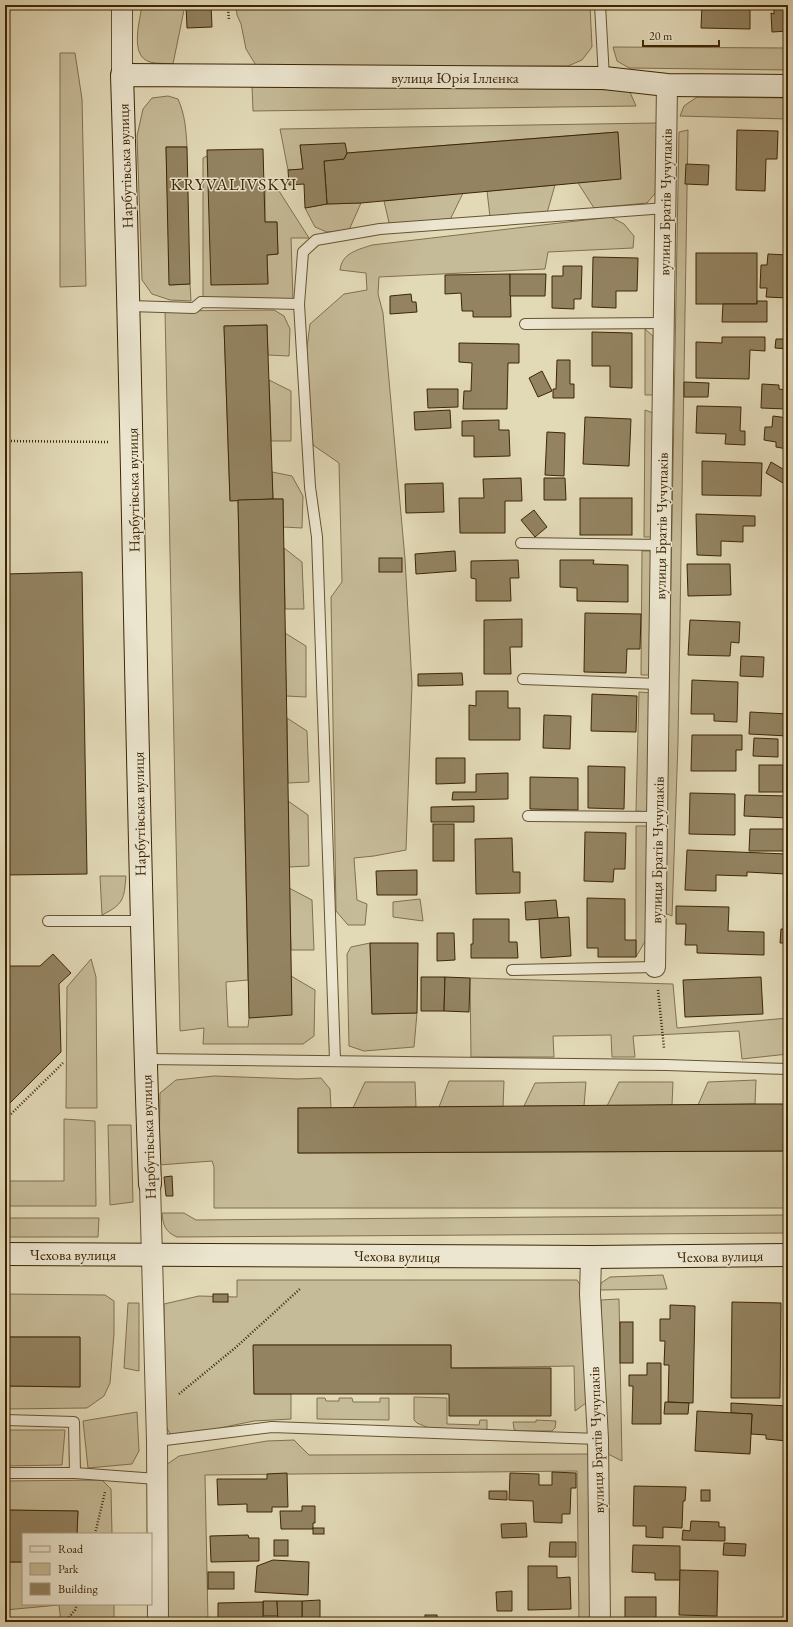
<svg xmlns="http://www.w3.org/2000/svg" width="793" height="1627" viewBox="0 0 793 1627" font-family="'EB Garamond',serif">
<rect width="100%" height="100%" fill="#e2d9b7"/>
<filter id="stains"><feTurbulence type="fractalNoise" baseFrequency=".005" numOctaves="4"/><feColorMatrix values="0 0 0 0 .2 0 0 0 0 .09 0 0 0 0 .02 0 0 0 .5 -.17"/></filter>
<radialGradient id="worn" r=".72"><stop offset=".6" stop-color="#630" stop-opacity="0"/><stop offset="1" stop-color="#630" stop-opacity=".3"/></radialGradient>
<!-- green -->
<g fill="#c6bb98" stroke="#82704e">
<path d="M142,5H185L173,64C166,63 157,64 150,62C129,56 140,21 142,5Z"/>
<path d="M236,5H590L592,47L582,60L568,66L257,67L246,49L241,24L237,15Z"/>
<path d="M613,47L788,48V70L629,68L617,61Z"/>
<path d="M60,53H75L82,99L86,286L60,287Z"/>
<path d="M252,85L629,90L636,106L253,111Z"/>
<path d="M168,96L178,99C185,115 186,129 187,147H166L170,285L190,284L191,301L170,300L152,294L142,280L137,136L143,109L152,98Z"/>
<path d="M697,97L788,98V119L680,116L684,106Z"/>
<path d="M657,123V191L647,203L594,208L578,183L618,132L347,153L300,145L303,169L288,170L280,129Z"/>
<path d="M688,130L678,742L672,916L665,913L679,132Z"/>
<path d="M207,156L268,283L267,255L278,254L277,222H265V190L279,191L309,238H291L293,300H203V158Z"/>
<path d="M555,185L547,213L490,217L487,191Z"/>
<path d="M463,193L449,222L390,227L384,201Z"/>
<path d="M361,203L349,230L327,232L315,227L305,208L327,204Z"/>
<path d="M611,217L624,224L634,236L633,248L548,252L545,269L379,277L378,294L383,313L405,559L412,684L406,850L374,856L354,858L357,900L367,904L365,925H348L336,911L331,597L342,582L339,463L313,445L305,363L310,324L344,294L367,290L366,273L340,270C342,253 357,250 372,245Z"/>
<path d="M274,310L284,316L290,329L289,356L268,355L267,325L224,326L230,500H238L248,980L226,982L228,1027H248L249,1018L291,976L315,990L314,1036L303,1044H203L204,1028L180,1031L165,311Z"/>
<path d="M645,329L653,336V395H645Z"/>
<path d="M269,380L291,391V441H271Z"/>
<path d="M645,410L656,414L653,537H644Z"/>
<path d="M272,472L292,476L303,496L302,528L283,527V499H273Z"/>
<path d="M284,548L302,562L304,609H285Z"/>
<path d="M642,551H652V675H641Z"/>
<path d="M285,633L306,646V697L286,696Z"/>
<path d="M639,692L652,693L650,812L636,811Z"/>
<path d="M287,718L307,731L309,782L288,783Z"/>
<path d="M288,801L308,815L309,866L289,867Z"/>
<path d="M636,826H649L647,938L636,957Z"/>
<path d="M100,876H126C124,899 124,904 102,915Z"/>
<path d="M289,888L312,900L314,950H291Z"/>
<path d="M420,899L423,921L393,917V902Z"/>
<path d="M370,943L372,1014L417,1013L414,1047L364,1051L349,1046L347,954L351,947Z"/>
<path d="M91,959L96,977L97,1108H66L67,987Z"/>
<path d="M470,978L673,984L677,1028L788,1018V1054L742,1059L739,1031L633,1036L635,1057H612L611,1035L553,1036L554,1057H471Z"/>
<path d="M214,1076L298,1079L321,1078L330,1089L331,1108H298V1153L788,1151V1208H214V1167L212,1161L159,1165L160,1093L176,1080Z"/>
<path d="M756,1080L755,1104L698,1105L708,1082Z"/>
<path d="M449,1081H504L503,1107H439Z"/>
<path d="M365,1082H415L416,1107L353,1108Z"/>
<path d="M586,1082L584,1106H524L535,1083Z"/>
<path d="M619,1082H673L672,1105L607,1106Z"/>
<path d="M64,1119L95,1121L96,1206H5V1181H64Z"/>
<path d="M108,1125H131L133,1202L110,1205Z"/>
<path d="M162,1213H184L196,1220L788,1215V1233L177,1237C165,1232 163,1225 162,1213Z"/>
<path d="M5,1218H99L98,1237H5Z"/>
<path d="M663,1275L667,1289L600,1290L601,1283L610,1277Z"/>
<path d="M237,1280H577L585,1292L586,1403L575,1411L574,1366L451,1368V1345H254V1394H291V1419L254,1421L181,1436L170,1434L166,1426L164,1304L199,1296L237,1297Z"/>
<path d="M5,1294L105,1295L114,1301V1334L110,1383L104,1396L87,1408L5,1409V1386L80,1387V1337H5Z"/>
<path d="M619,1299L622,1461L606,1453L601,1300Z"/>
<path d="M128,1303H139V1371L124,1368Z"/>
<path d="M414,1397L447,1398V1424L479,1425L480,1420H487V1431L429,1428L417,1423L414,1420Z"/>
<path d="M317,1398H325L326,1401H339V1398H352L353,1402H380V1398H389V1420L317,1419Z"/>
<path d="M137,1412L139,1451L132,1464L88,1468L83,1421Z"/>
<path d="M536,1420L556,1421L555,1428L552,1431H517L514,1429L513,1422H536Z"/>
<path d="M5,1430H65L62,1465L5,1466Z"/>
<path d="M294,1440L309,1455L590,1454V1622H579L577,1471L205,1475L208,1622H168L166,1465L179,1456L267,1441Z"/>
<path d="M102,1480L111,1489L112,1534H77L78,1511L5,1510V1481Z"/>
<path d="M5,1562H23V1604H114V1622H61L59,1605L5,1610Z"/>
</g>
<!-- building -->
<g fill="#938361" stroke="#3d2603">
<path d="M186,5H211L212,27L187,28Z"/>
<path d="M702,5H750V29L701,28Z"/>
<path d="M774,5H788V31L772,32L771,13L774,14Z"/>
<path d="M737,130L778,131L777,159H766L765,191L736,190Z"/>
<path d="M618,132L621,179L361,203L327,204L324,161L344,159L347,153Z"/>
<path d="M345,143L347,153L344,159L324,161L327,204L305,208L304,184L289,185L288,170L303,169L300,145Z"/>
<path d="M166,147H187L190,284L169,285Z"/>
<path d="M263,149L265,222H277L278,254L267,255L268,284L211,285L207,150Z"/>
<path d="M686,164L709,165L708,185L685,184Z"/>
<path d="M785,185H788V235H784Z"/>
<rect x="696" y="253" width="61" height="51"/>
<path d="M768,254L788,255V298L766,297L767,288H760L761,265H767Z"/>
<path d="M593,257L638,258L637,291H616V308L592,307Z"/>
<path d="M563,266H582L581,299H574V309L552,308V276H563Z"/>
<path d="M510,274L511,317H473V311H462L461,293L445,294V275Z"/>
<path d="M510,274H546L545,296H510Z"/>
<path d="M411,294L412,302H416L417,312L390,314V296Z"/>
<path d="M757,301H767V322H722L723,304H757Z"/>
<path d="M267,325L273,499L230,501L224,326Z"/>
<path d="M592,332L632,333V388L610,387V366H592Z"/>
<path d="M722,337H765V351L750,350L749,379L696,378V342L722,343Z"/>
<path d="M776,339H788V349L775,348Z"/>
<path d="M459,343L519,344V363H508L507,409H463L464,391H471L472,363L459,362Z"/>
<path d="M557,360H570V384H574V398H553V389H556Z"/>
<path d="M542,371L552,391L538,397L529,378Z"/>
<path d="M684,382L709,383L708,397H684Z"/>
<path d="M762,384L779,385V389L786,390V409L761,408Z"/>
<path d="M427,389H458V407L428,408Z"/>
<path d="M697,406L741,407L740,431H745V445L725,444L726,434L696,433Z"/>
<path d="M450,410L451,428L415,430L414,412Z"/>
<path d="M773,416L788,418L787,449L776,447V442L764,440L765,427H772Z"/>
<path d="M585,417L631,419L629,466L583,464Z"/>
<path d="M499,420V430H509L510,456L474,457V436H462V421Z"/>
<path d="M547,432L565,433L564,476L545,475Z"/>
<path d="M702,461L762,463L761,496L702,495Z"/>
<path d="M771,462L788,472V486L766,473Z"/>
<path d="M521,478L522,501H505V533H460L459,498H484L483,479Z"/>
<path d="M544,478H565L566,500H544Z"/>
<path d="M443,483L444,512L406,513L405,484Z"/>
<rect x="580" y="498" width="52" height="37"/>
<path d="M273,499H283L292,1015L249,1018L238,500Z"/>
<path d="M534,510L547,527L535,537L521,520Z"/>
<path d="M696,514L755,516V526H743V542L721,541V556L697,555Z"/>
<path d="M455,551L456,571L416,574L415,554Z"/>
<rect x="379" y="558" width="23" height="14"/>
<path d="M518,560L519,578H510L511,601H476V579L471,578V561Z"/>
<path d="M560,560H594L593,564L628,565V602L577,601V588L560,587Z"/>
<path d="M687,564H730L731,595L688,596Z"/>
<path d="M82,572L87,874L5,875V574Z"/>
<path d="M585,613L641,614L640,649H627L626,673L584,672Z"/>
<path d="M522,619V647H510L511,674H484V620Z"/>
<path d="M690,620L740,622L739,643L731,642L730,656L688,655Z"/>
<path d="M741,656L764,657L763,677L740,676Z"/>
<path d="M462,673L463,685L418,686V674Z"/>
<path d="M692,680L738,682L737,722L714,721V714H691Z"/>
<path d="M476,691H508V708H520V740H469V705L476,706Z"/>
<path d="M592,694L637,696L636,732L591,731Z"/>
<path d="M750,712L788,714V736L749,734Z"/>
<path d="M544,715L571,716L570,749L543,748Z"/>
<path d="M692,735H742V750H736V771H691Z"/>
<path d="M754,738L778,739V757L753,756Z"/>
<path d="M436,758H465V783L436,784Z"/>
<rect x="759" y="765" width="24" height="27"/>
<path d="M588,766L625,767L624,809L588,808Z"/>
<path d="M508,773V799L452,800L453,792H476V774Z"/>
<path d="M530,777L578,778V810L530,809Z"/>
<path d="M690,793L735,794V835L689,834Z"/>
<path d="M745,795L788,796V818L744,816Z"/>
<path d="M474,806V822H431V807Z"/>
<rect x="433" y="824" width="21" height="37"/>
<path d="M750,829H787V851H749Z"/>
<path d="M585,832L626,833L625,869H614L613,882L584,881Z"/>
<path d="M512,838L513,872H520V893L476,894L475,839Z"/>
<path d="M687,850L787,854L786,874L747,872V876L716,875V891L685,890Z"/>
<path d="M417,870V895H377L376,871Z"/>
<path d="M587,898L625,899V940H636V957H598V948H587Z"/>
<path d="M556,900L558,918L526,920L525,902Z"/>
<path d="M676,906L729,907L728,931L764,932V955L697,953V945H685L686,924H676Z"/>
<path d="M569,917L571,956L541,958L539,919Z"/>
<path d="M473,919H509V942H517L518,958H471V944H473Z"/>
<path d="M781,929H788V943H780Z"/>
<path d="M437,933H454L455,960L437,961Z"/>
<path d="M370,943H418L417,1013L372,1014Z"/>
<path d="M53,954L71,973L59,984L61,1052L5,1108V966H40Z"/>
<path d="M421,977H445L444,1011H421Z"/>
<path d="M445,977L470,978L469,1012L444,1011Z"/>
<path d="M761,977L763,1014L685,1017L683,980Z"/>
<path d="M755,1104H788V1151L298,1153V1108Z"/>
<path d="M172,1176L173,1196H166L164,1177Z"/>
<rect x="213" y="1294" width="15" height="8"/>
<path d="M732,1302L781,1303L780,1398H731Z"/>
<path d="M670,1305L695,1306L693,1403L668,1402L669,1365H664L665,1341H660V1319H670Z"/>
<rect x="620" y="1322" width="13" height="41"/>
<path d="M5,1337H80V1387L5,1386Z"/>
<path d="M253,1345H451V1368H551V1416H449V1394H254Z"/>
<path d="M647,1363H661V1424H632L633,1386H629V1375H647Z"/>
<path d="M665,1402L689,1403L688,1414H664Z"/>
<path d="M731,1403L788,1406L787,1441L766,1439V1435L751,1434L752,1414L731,1413Z"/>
<path d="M697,1411L752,1414L750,1454L695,1451Z"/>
<path d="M552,1472L576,1473V1488H571L570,1514H562V1523L534,1522L533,1501L509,1500L510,1473L539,1474V1485H552Z"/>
<path d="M287,1473L288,1507H272V1512H247V1504L218,1505L217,1479H267V1474Z"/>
<path d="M634,1486L686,1487L685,1501H683L682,1528L663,1527V1538L646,1537V1526H633Z"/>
<rect x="701" y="1490" width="9" height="11"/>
<path d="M489,1491H507V1500L489,1499Z"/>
<path d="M302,1506H315V1523H313V1529H281L280,1511H302Z"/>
<path d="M5,1510L78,1511L77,1534H23V1562H5Z"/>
<path d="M691,1521L719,1522V1527H725V1541L682,1540L683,1530L690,1531Z"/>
<path d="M526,1523L527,1537L502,1538L501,1524Z"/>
<rect x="313" y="1528" width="11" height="6"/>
<path d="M248,1535L249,1538H259V1561L211,1562L210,1536Z"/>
<rect x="274" y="1540" width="14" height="16"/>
<path d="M550,1542H576V1557H549Z"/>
<path d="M724,1543L746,1544L745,1556L723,1555Z"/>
<path d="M633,1545L680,1546V1580H655V1573L632,1572Z"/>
<path d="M273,1560L309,1562L308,1595L255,1592L257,1566Z"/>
<path d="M528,1566H557V1578L570,1577L571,1609L528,1610Z"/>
<path d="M680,1570L718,1571L717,1616L679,1615Z"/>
<rect x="208" y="1572" width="26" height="17"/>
<path d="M512,1591V1611H497L496,1592Z"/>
<rect x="625" y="1597" width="31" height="22"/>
<path d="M320,1600V1622H302V1601Z"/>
<path d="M263,1601H277L278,1616H263Z"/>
<path d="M277,1601H302V1621L278,1622Z"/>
<path d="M263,1602V1622H218V1603Z"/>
<rect x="425" y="1615" width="12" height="7"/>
<rect x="625" y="1619" width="31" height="3"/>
</g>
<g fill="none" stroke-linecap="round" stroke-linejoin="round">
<!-- lane casing -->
<g stroke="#665330" stroke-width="12">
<g id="lane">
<path d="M600,5L604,78"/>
<path d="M130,306L194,308L201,302L299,304"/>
<path d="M525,324L663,323"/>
<path d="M521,543L661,545"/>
<path d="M523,679L659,684"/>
<path d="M528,816L657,817"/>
<path d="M48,921H141"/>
<path d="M512,970L655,967"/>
<path d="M145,1059L666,1065L788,1069"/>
<path d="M335,1060L317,537L310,487L299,304L303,252L316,240L380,229L666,208"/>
<path d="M5,1420L74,1422L75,1473"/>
<path d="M157,1441L272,1427L598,1439"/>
<path d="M5,1473H75L157,1479"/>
</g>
</g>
<!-- street casing -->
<g stroke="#665330" stroke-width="22">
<g id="street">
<path d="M122,5V75"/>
<path d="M655,967L667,85"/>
<path d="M150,1184L157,1441L158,1622"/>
<path d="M591,1257L590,1294L598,1439L600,1622"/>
</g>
</g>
<!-- secondary casing -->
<g stroke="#3d2603" stroke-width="24">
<g id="secondary">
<path d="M150,1184C136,814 134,444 122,75L604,78L667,85L788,86"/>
<path d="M5,1254L591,1257L788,1255"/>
</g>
</g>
<!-- path -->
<g stroke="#3d2603" stroke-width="2.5" stroke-dasharray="1 2" stroke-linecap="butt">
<path d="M228,9L229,20"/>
<path d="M5,441L108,442"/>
<path d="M658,990L664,1048"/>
<path d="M11,1114L63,1063"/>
<path d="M179,1394L235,1348L301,1288"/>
<path d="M95,1534L105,1492"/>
<path d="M65,1622L75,1610L77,1604"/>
</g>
<!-- lane -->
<use href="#lane" stroke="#ece6d0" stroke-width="10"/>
<!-- street -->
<use href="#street" stroke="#ece6d0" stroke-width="20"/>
<!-- secondary -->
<use href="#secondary" stroke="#ece6d0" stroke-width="22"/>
</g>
<g text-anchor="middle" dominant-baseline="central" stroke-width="3" stroke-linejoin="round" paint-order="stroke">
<!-- street labels -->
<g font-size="15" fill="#3d2603" stroke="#ece6d0">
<text x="455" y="77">вулиця Юрія Іллєнка</text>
<text transform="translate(125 166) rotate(-92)">Нарбутівська вулиця</text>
<text transform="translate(665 202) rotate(-89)">вулиця Братів Чучупаків</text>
<text transform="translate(133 490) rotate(-91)">Нарбутівська вулиця</text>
<text transform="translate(661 526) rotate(-89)">вулиця Братів Чучупаків</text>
<text transform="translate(139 814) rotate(-91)">Нарбутівська вулиця</text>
<text transform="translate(657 850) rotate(-89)">вулиця Братів Чучупаків</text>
<text transform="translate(148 1137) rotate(-92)">Нарбутівська вулиця</text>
<text x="73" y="1254">Чехова вулиця</text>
<text transform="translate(397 1256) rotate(1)">Чехова вулиця</text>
<text transform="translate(720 1256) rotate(-1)">Чехова вулиця</text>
<text transform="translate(596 1440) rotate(-92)">вулиця Братів Чучупаків</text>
</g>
<!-- quarter labels -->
<g font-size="17" letter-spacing="1" fill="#3d2603" stroke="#ece6d0">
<text x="234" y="184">KRYVALIVSKYI</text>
</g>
</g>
<!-- margin -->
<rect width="793" height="1627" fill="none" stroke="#e2d9b7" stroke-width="20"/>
<rect x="6" y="6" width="781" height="1615" fill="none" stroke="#3d2603" stroke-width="2"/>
<rect x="10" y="10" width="773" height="1607" fill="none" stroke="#3d2603"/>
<!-- legend -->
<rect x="22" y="1533" width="130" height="72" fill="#ece6d0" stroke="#a6997e"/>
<rect x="30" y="1546" width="20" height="6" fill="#ece6d0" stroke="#a6997e"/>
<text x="58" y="1553" font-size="12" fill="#3d2603">Road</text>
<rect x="30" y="1563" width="20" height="12" fill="#c6bb98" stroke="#a6997e"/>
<text x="58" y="1573" font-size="12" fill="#3d2603">Park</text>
<rect x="30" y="1583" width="20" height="12" fill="#938361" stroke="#a6997e"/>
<text x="58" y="1593" font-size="12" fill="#3d2603">Building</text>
<!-- scale -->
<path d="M643 40v6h76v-6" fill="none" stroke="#3d2603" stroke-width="2"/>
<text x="649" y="40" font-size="12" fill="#3d2603" stroke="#ece6d0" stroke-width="3" paint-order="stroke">20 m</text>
<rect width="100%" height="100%" filter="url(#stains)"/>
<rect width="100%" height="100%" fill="url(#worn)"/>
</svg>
